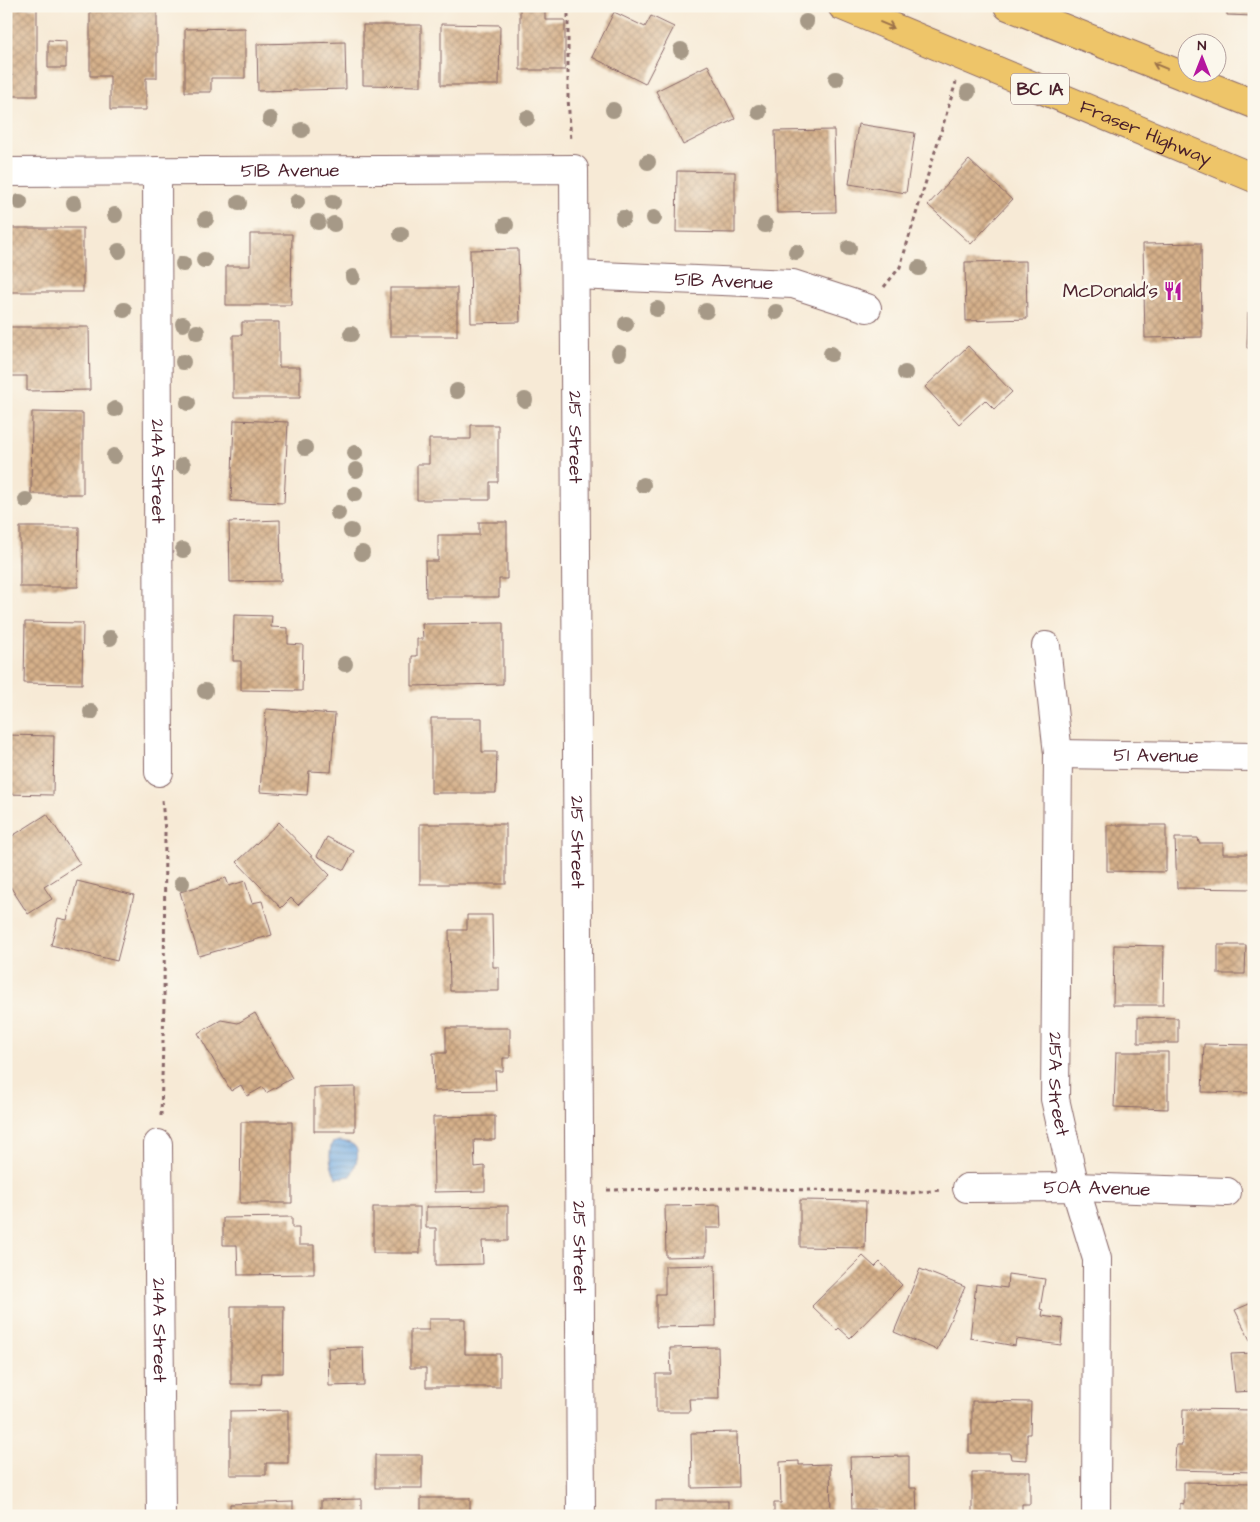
<svg xmlns="http://www.w3.org/2000/svg" width="1260" height="1522" viewBox="0 0 1260 1522" font-family="'Architects Daughter',sans-serif">
<defs>
<pattern id="water-rules" width="6" height="5" patternUnits="userSpaceOnUse" patternTransform="scale(1.25)"><rect width="6" height="5" fill="#73abe2"/><path d="M0 2.5h6" fill="none" stroke="#608bb7"/></pattern>
<pattern id="building-cross-hatch" width="8" height="8" patternUnits="userSpaceOnUse" patternTransform="scale(1.25)"><rect width="8" height="8" fill="#d5b08a"/><path d="M0 0l8 8M0 8l8-8" fill="none" stroke="#af8f71"/></pattern>
</defs>
<rect width="100%" height="100%" fill="#fbf7ec"/>
<filter id="ink" filterUnits="userSpaceOnUse"><feTurbulence type="fractalNoise" baseFrequency=".02" numOctaves="2"/><feDisplacementMap in="SourceGraphic" scale="10" xChannelSelector="R" yChannelSelector="G"/><feConvolveMatrix kernelMatrix="1 2 1 2 8 2 1 2 1" color-interpolation-filters="sRGB"/></filter>
<filter id="wash" filterUnits="userSpaceOnUse"><feTurbulence type="fractalNoise" baseFrequency=".0096" numOctaves="4" result="noise"/><feDisplacementMap in="SourceGraphic" scale="20" xChannelSelector="R" yChannelSelector="G"/><feGaussianBlur stdDeviation="1.12" result="paint"/><feColorMatrix in="noise" values="0 0 0 0 0 0 0 0 0 0 0 0 0 0 0 0 0 1.4 0 .05"/><feComposite in="paint" operator="in"/></filter>
<g filter="url(#wash)">
<rect width="100%" height="100%" fill="#f7ead6"/>
<!-- water -->
<path fill="url(#water-rules)" stroke="#5e6586" d="M340,1141C365,1143 358,1159 351,1176L337,1178C330,1169 328,1153 332,1143Z"/>
<g id="blocks">
<!-- building -->
<g fill="url(#building-cross-hatch)">
<path d="M1227,6H1254V16L1227,15Z"/>
<path d="M520,7L545,8V20H565V70H520Z"/>
<path d="M6,8H37V96H12V75H6Z"/>
<path d="M157,9V78H146V110H110V76H90V10Z"/>
<path d="M614,12L645,27L651,16L674,27L645,84L592,57Z"/>
<path d="M441,24L500,25L499,85H441Z"/>
<path d="M363,25H421V86L363,85Z"/>
<path d="M245,28V78H211V92H185V29Z"/>
<path d="M48,40L66,41V68H48Z"/>
<path d="M345,42L346,89L258,91L257,44Z"/>
<path d="M708,65L735,119L683,145L656,91Z"/>
<path d="M858,124L915,133L906,193L849,184Z"/>
<path d="M834,130L836,212L777,213L775,131Z"/>
<path d="M969,160L1012,200L971,244L928,205Z"/>
<path d="M677,171L735,172V233L676,232Z"/>
<rect x="8" y="228" width="75" height="64"/>
<path d="M250,234H292L291,305H226V266H250Z"/>
<path d="M1201,243L1202,337L1145,338L1143,244Z"/>
<path d="M518,249L520,322L471,323L470,250Z"/>
<path d="M1026,261L1027,319L966,321L965,262Z"/>
<rect x="390" y="288" width="67" height="48"/>
<path d="M1248,313H1254V348H1247Z"/>
<path d="M242,322H279V367H300V398H233V335H242Z"/>
<path d="M7,327H89L90,390L27,391V376H7Z"/>
<path d="M968,346L1012,392L994,409L985,400L959,424L925,387Z"/>
<path d="M32,412L83,413V494H31Z"/>
<path d="M234,420L288,422L284,503L231,501Z"/>
<path d="M471,425H498V482H490V500H417V464H429V439H471Z"/>
<path d="M280,520L281,581L230,582L229,522Z"/>
<path d="M479,522H507V579H499V597H426L425,561H438V535H479Z"/>
<path d="M20,527H79L78,587H20Z"/>
<path d="M234,615L272,616L271,627L288,628V644L303,645L302,691L241,690V661H233Z"/>
<path d="M25,622L83,623L82,684L24,683Z"/>
<path d="M503,623V684L412,686V656H417V639H423L422,624Z"/>
<path d="M266,709L335,714L331,772L309,771L307,795L260,792Z"/>
<path d="M431,718H482V752H497L496,793H431Z"/>
<path d="M6,735L54,736L53,795L6,794Z"/>
<path d="M47,814L80,864L44,887L52,899L28,914L6,880V840Z"/>
<path d="M279,822L330,875L298,905L291,898L281,908L237,862Z"/>
<rect x="420" y="824" width="86" height="60"/>
<path d="M1107,825H1166V872L1107,871Z"/>
<path d="M327,837L354,851L344,870L317,856Z"/>
<path d="M1175,838H1198L1199,843H1223V854H1254L1253,889L1177,888Z"/>
<path d="M226,878L229,886L245,881L252,903L262,901L272,935L199,956L180,892Z"/>
<path d="M77,881L134,895L117,961L51,945L58,918L67,920Z"/>
<path d="M467,915H492L493,967H499V991H450L449,930H467Z"/>
<path d="M1114,945L1164,946L1163,1005H1113Z"/>
<path d="M1218,945H1246L1245,974H1218Z"/>
<path d="M255,1013L292,1078L266,1093L263,1087L247,1096L241,1085L231,1091L198,1033L221,1020L238,1023Z"/>
<path d="M1138,1017L1178,1018V1043H1138Z"/>
<path d="M446,1028H510V1058H503V1071H495L496,1090L434,1091L433,1053H446Z"/>
<path d="M1204,1044L1254,1045V1093L1202,1092Z"/>
<path d="M1116,1052H1168V1109L1114,1107Z"/>
<path d="M355,1087V1131H314V1088Z"/>
<path d="M495,1116V1140H474L475,1167L485,1166V1191L434,1192L433,1117Z"/>
<path d="M241,1122H292V1203H240Z"/>
<path d="M800,1200L866,1201L865,1248L800,1247Z"/>
<path d="M720,1205L721,1228H706V1256L666,1257L665,1206Z"/>
<path d="M508,1206V1241H482L483,1264L436,1265V1228H426V1207Z"/>
<rect x="373" y="1207" width="47" height="46"/>
<path d="M292,1217V1228H299V1245H314V1274L238,1275L237,1245H223V1218Z"/>
<path d="M863,1256L875,1267L880,1262L902,1285L850,1338L839,1328L837,1330L812,1306Z"/>
<path d="M715,1265L716,1326L656,1327V1294H665V1266Z"/>
<path d="M920,1269L965,1287L937,1350L894,1332Z"/>
<path d="M1008,1274L1045,1279L1040,1309L1043,1310L1042,1316L1063,1319L1061,1345L1016,1339L1015,1346L970,1338L976,1284L1007,1288Z"/>
<path d="M1254,1302V1348L1235,1310Z"/>
<path d="M231,1306H284L283,1373H262L261,1384H231Z"/>
<path d="M429,1319H465V1354H500V1387H426V1368H410V1330H429Z"/>
<path d="M363,1347L364,1385L329,1386L328,1348Z"/>
<path d="M718,1347L719,1399H689L690,1412H656V1374H671L670,1348Z"/>
<path d="M1254,1353V1391L1235,1392L1231,1354Z"/>
<path d="M972,1401L1031,1402L1030,1434H1027V1460L1011,1459L1010,1453H969V1435H972Z"/>
<path d="M1183,1409L1254,1410V1472L1174,1470L1176,1445H1182Z"/>
<path d="M288,1410V1463H266V1475H230V1411Z"/>
<path d="M737,1432L738,1487L692,1488L691,1433Z"/>
<rect x="375" y="1455" width="47" height="33"/>
<path d="M909,1456V1488H916L917,1516H883V1510L852,1509L850,1457Z"/>
<path d="M799,1461V1465L830,1464L831,1516H774V1503H781L780,1462Z"/>
<path d="M972,1472H1030V1504H1022V1516H972Z"/>
<path d="M1184,1482L1254,1483V1516H1180V1503L1184,1504Z"/>
<rect x="421" y="1498" width="49" height="18"/>
<path d="M361,1499V1516H321V1500Z"/>
<rect x="656" y="1501" width="72" height="15"/>
<path d="M293,1502V1516H230V1504Z"/>
</g>
</g>
</g>
<g filter="url(#ink)">
<use href="#blocks" fill-opacity="0" stroke="#876667" stroke-width="1"/>
<g fill="none" stroke-linecap="round" stroke-linejoin="round">
<!-- street casing -->
<g stroke="#876667" stroke-width="30">
<g id="street">
<path id="s1" d="M157,171L159,772"/>
<path id="s2" d="M6,172L574,169L581,1516"/>
<path id="s3" d="M575,275L793,284L867,308"/>
<path id="s4" d="M1046,646L1058,754L1055,1099L1075,1187L1097,1259L1096,1516"/>
<path id="s5" d="M1058,754L1254,757"/>
<path id="s6" d="M158,1144L161,1516"/>
<path id="s7" d="M967,1188L1075,1187L1227,1192"/>
</g>
</g>
<!-- primary casing -->
<g stroke="#876667" stroke-width="30">
<g id="primary">
<path id="s8" d="M842,6L1254,178"/>
<path d="M1008,6L1254,104"/>
</g>
</g>
<!-- path -->
<g stroke="#876667" stroke-width="3" stroke-dasharray="4 4" stroke-linecap="butt">
<path d="M568,6V98L571,141"/>
<path d="M884,287L900,267L956,82"/>
<path d="M161,1116L164,1003L165,831L162,800"/>
<path d="M607,1190L740,1188L911,1193L941,1190"/>
</g>
<!-- street -->
<use href="#street" stroke="#fff" stroke-width="28"/>
<!-- primary -->
<use href="#primary" stroke="#eec569" stroke-width="28"/>
</g>
<!-- trees -->
<g fill="#a69987">
<circle cx="806" cy="22" r="8"/>
<circle cx="681" cy="50" r="8"/>
<circle cx="836" cy="79" r="8"/>
<circle cx="968" cy="92" r="8"/>
<circle cx="613" cy="110" r="8"/>
<circle cx="759" cy="112" r="8"/>
<circle cx="527" cy="118" r="8"/>
<circle cx="270" cy="119" r="8"/>
<circle cx="302" cy="130" r="8"/>
<circle cx="648" cy="162" r="8"/>
<circle cx="20" cy="202" r="8"/>
<circle cx="297" cy="202" r="8"/>
<circle cx="333" cy="202" r="8"/>
<circle cx="74" cy="203" r="8"/>
<circle cx="239" cy="203" r="8"/>
<circle cx="115" cy="215" r="8"/>
<circle cx="623" cy="218" r="8"/>
<circle cx="654" cy="218" r="8"/>
<circle cx="206" cy="219" r="8"/>
<circle cx="318" cy="222" r="8"/>
<circle cx="334" cy="224" r="8"/>
<circle cx="506" cy="225" r="8"/>
<circle cx="765" cy="225" r="8"/>
<circle cx="401" cy="234" r="8"/>
<circle cx="849" cy="248" r="8"/>
<circle cx="119" cy="251" r="8"/>
<circle cx="796" cy="252" r="8"/>
<circle cx="204" cy="260" r="8"/>
<circle cx="183" cy="264" r="8"/>
<circle cx="919" cy="268" r="8"/>
<circle cx="353" cy="277" r="8"/>
<circle cx="657" cy="309" r="8"/>
<circle cx="124" cy="310" r="8"/>
<circle cx="706" cy="311" r="8"/>
<circle cx="776" cy="312" r="8"/>
<circle cx="183" cy="324" r="8"/>
<circle cx="626" cy="324" r="8"/>
<circle cx="197" cy="332" r="8"/>
<circle cx="351" cy="334" r="8"/>
<circle cx="619" cy="353" r="8"/>
<circle cx="831" cy="354" r="8"/>
<circle cx="183" cy="362" r="8"/>
<circle cx="905" cy="373" r="8"/>
<circle cx="457" cy="391" r="8"/>
<circle cx="525" cy="400" r="8"/>
<circle cx="188" cy="403" r="8"/>
<circle cx="115" cy="409" r="8"/>
<circle cx="305" cy="448" r="8"/>
<circle cx="355" cy="453" r="8"/>
<circle cx="114" cy="456" r="8"/>
<circle cx="183" cy="465" r="8"/>
<circle cx="356" cy="470" r="8"/>
<circle cx="643" cy="485" r="8"/>
<circle cx="355" cy="494" r="8"/>
<circle cx="26" cy="500" r="8"/>
<circle cx="338" cy="513" r="8"/>
<circle cx="351" cy="531" r="8"/>
<circle cx="183" cy="550" r="8"/>
<circle cx="362" cy="553" r="8"/>
<circle cx="110" cy="638" r="8"/>
<circle cx="345" cy="664" r="8"/>
<circle cx="205" cy="691" r="8"/>
<circle cx="91" cy="712" r="8"/>
<circle cx="182" cy="883" r="8"/>
</g>
<!-- one-way arrows -->
<defs><path id="oneway-shaft" d="M-6 0H5M1.5-3L5.5 0L1.5 3" fill="none" stroke-width="1.6" stroke-linecap="round" stroke-linejoin="round" transform="scale(1.25)"/></defs>
<g stroke="#9c724a">
<use href="#oneway-shaft" transform="translate(887 25) rotate(23)"/>
<use href="#oneway-shaft" transform="translate(1160 66) rotate(-158)"/>
</g>
</g>
<!-- icons -->
<defs>
<g id="restaurant-bare" transform="scale(1.5)"><path d="M-5-6h1v4h1v-4h1v4h1v-4h1v5L-1.5 .5V6h-2V.5L-5-1ZM5-6V6H3V1.5H1.5Q1.5-4 5-6Z" fill="#b5179e" stroke="#fbf7ec" stroke-width="2.5" paint-order="stroke"/></g>
</defs>
<g fill-rule="evenodd">
<use href="#restaurant-bare" x="1173" y="291"/>
</g>
<g text-anchor="middle" dominant-baseline="central" stroke-width="5" stroke-linejoin="round" paint-order="stroke">
<!-- shield labels -->
<rect fill="#fbf7ec" stroke="#7f6065" stroke-width="1" x="1011" y="73.5" width="58" height="31" rx="4"/>
<g font-size="18" font-weight="bold" fill="#4a1f2b">
<text x="1040" y="89">BC 1A</text>
</g>
<!-- street labels -->
<g font-size="19" fill="#4a1f2b" stroke="#fbf7ec">
<text stroke="none"><textPath href="#s8" startOffset="329">Fraser Highway</textPath></text>
<text stroke="none"><textPath href="#s2" startOffset="284">51B Avenue</textPath></text>
<text stroke="none"><textPath href="#s3" startOffset="149">51B Avenue</textPath></text>
<text stroke="none"><textPath href="#s2" startOffset="836">215 Street</textPath></text>
<text stroke="none"><textPath href="#s1" startOffset="300">214A Street</textPath></text>
<text stroke="none"><textPath href="#s5" startOffset="98">51 Avenue</textPath></text>
<text stroke="none"><textPath href="#s2" startOffset="1241">215 Street</textPath></text>
<text stroke="none"><textPath href="#s4" startOffset="439">215A Street</textPath></text>
<text stroke="none"><textPath href="#s7" startOffset="130">50A Avenue</textPath></text>
<text stroke="none"><textPath href="#s2" startOffset="1646">215 Street</textPath></text>
<text stroke="none"><textPath href="#s6" startOffset="186">214A Street</textPath></text>
</g>
<!-- poi labels -->
<g font-size="19" fill="#4a1f2b" stroke="#fbf7ec" text-anchor="end">
<text x="1158" y="291">McDonald's</text>
</g>
</g>
<!-- margin -->
<rect width="1260" height="1522" fill="none" stroke="#fbf7ec" stroke-width="25"/>
<!-- north arrow -->
<g transform="translate(1202 58)"><circle r="24" fill="#fbf7ec" stroke="#b4a19f"/>
<path d="M0-4L9 19L0 12L-9 19Z" fill="#b5179e"/>
<text y="-8" font-size="14" font-weight="bold" text-anchor="middle" fill="#4a1f2b">N</text>
</g>
</svg>
